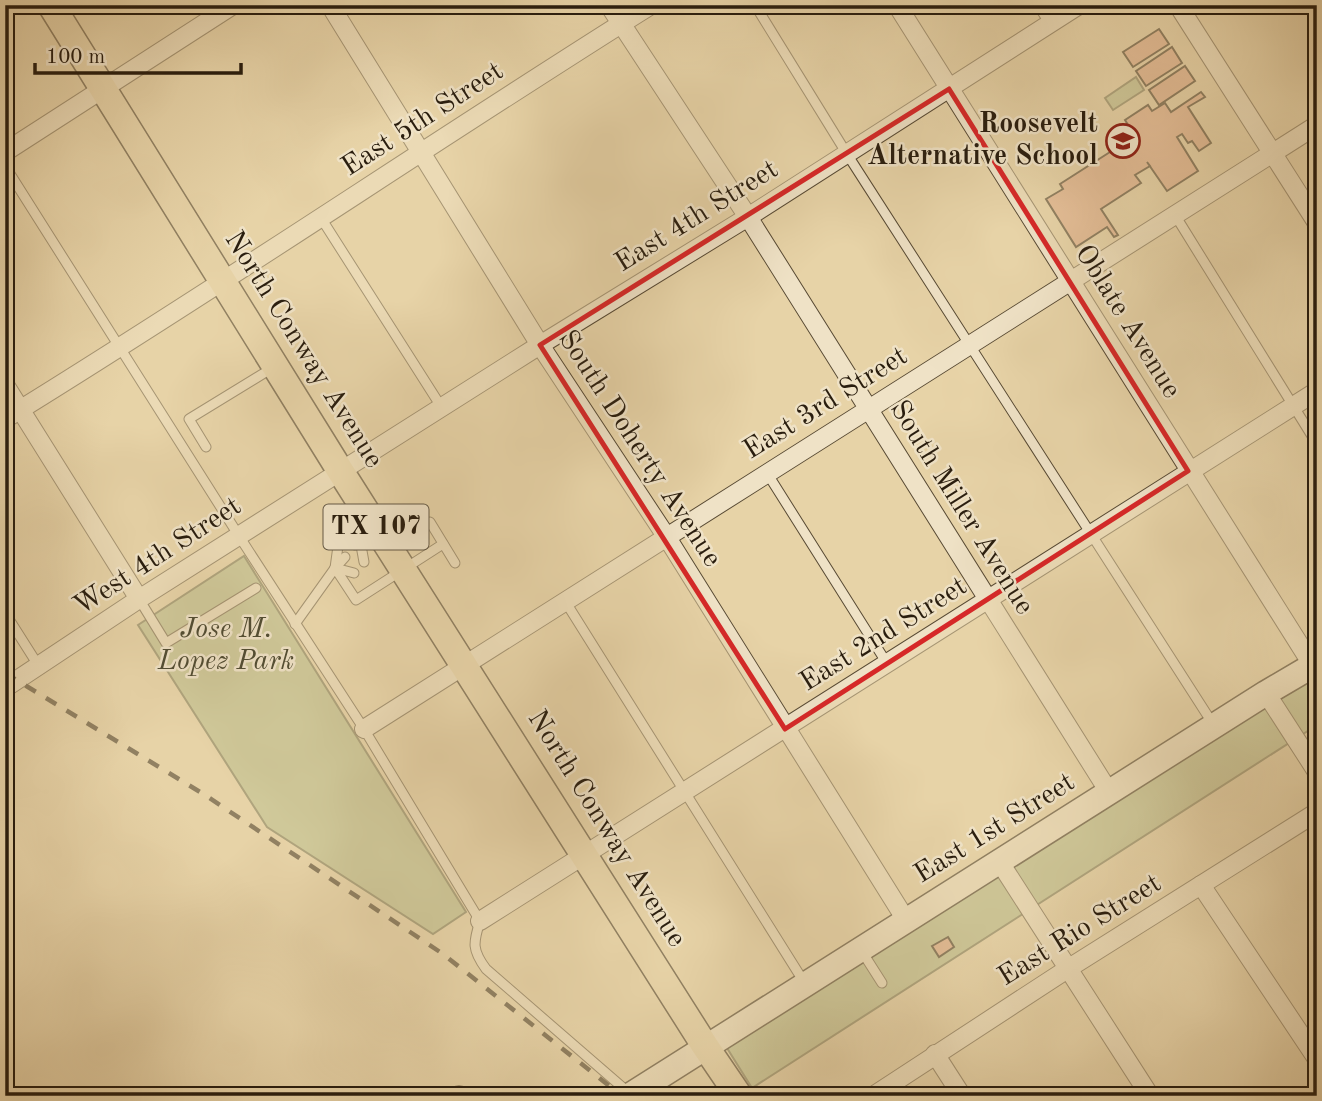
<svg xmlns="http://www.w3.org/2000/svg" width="1322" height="1101" viewBox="0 0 1322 1101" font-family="'Old Standard TT',serif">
<rect width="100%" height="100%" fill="#e7d3a7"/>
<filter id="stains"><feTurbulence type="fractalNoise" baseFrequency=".00286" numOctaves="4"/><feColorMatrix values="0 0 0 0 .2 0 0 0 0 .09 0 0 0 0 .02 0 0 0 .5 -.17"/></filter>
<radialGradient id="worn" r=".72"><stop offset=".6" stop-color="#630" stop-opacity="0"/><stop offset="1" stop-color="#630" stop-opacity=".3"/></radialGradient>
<!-- green -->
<g fill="#b3bd89" stroke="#6e6d4c" stroke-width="2">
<path d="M1136,77L1144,90L1113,110L1105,98Z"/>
<path d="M244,556L466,912L433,934L267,827L138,625Z"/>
<path d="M1317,674V725L752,1088L727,1048Z"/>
</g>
<!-- building -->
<g fill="#e1a583" stroke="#291d0e" stroke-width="2">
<path d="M1159,29L1169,44L1133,67L1123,52Z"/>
<path d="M1172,47L1182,63L1146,86L1136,71Z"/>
<path d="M1185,66L1195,81L1159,105L1149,90Z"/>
<path d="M1201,92L1205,97L1188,107L1211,143L1199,151L1192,141L1188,143L1182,134L1177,137L1198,171L1167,191L1147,162L1150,166L1135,175L1141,183L1101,209L1118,235L1114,237L1107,227L1076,247L1046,199L1063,189L1060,184L1135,136L1125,120L1148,105L1152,111L1165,103L1171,112Z"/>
<path d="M948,937L954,947L939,957L932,946Z"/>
</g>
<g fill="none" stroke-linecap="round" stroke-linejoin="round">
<!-- lane casing -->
<g stroke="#584a34" stroke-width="11">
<g id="lane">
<path d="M755,5L847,154L1213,724"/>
<path d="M1038,5L1050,24"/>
<path d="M5,166L239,536L364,729L480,921C473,943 472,950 486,969L629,1093"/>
<path d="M1175,215L1317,444"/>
<path d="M321,218L442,408"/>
<path d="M206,447L189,419L274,367"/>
<path d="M767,473L888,665"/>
<path d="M430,522L455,563"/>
<path d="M348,536L360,540"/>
<path d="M360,540L364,562"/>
<path d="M355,545L376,530"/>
<path d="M335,568L338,546"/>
<path d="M335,568L354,573"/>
<path d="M335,568L345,557"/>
<path d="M139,599L166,643L256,588"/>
<path d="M565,601L804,982"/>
<path d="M5,613L38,665"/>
<path d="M295,624L335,568L356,600L443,544"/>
<path d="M861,950L882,983"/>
</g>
</g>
<!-- street casing -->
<g stroke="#584a34" stroke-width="20">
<g id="street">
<path d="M330,5L540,345L666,536L906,920"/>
<path d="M609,5L748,217L1109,792"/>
<path d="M897,5L1313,666"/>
<path d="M1178,5L1317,223"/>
<path d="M5,152L233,5"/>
<path d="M5,385L139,599"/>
<path d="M5,419C223,285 434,141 651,5"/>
<path d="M5,688L139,599L540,345L748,217L1079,5"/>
<path d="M1266,693L1317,772"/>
<path d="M364,729L1317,125"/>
<path d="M999,861L1150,1096"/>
<path d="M1201,885L1317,1059"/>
<path d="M480,921L1317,391"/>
<path d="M935,1054L962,1096"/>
<path d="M459,1095V1096"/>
<path d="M873,1096L1069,968L1317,812"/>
</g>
</g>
<!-- secondary casing -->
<g stroke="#291d0e" stroke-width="27">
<path id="secondary" d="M629,1096L1266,693L1317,663"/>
</g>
<!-- primary casing -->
<g stroke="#291d0e" stroke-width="29">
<path id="primary" d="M51,5L341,472L705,1046L739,1096"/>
</g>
<!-- lane -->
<use href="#lane" stroke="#efe2c6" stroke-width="9"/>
<!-- street -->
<use href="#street" stroke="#efe2c6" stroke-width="18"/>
<!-- secondary -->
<use href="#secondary" stroke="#efe2c6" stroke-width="24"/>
<!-- primary -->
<use href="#primary" stroke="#e7d3a7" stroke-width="26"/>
<!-- rail -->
<path stroke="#291d0e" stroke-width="4.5" stroke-dasharray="12 12" stroke-linecap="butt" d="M5,673L205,795L443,954L622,1096"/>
</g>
<!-- marked area -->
<path d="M0 0H1322V1101H0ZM949,89L1188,471L785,729L540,345Z" fill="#e7d3a7" fill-opacity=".55" fill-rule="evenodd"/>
<path fill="none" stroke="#d62828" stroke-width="5" stroke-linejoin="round" d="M949,89L1188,471L785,729L540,345Z"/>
<!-- icons -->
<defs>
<g id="school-ring" transform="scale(1.75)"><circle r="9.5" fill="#efe2c6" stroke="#8f2418" stroke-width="1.5"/><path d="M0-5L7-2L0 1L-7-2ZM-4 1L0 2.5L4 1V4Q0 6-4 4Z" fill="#8f2418"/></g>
</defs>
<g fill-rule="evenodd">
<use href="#school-ring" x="1123" y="141"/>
</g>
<g text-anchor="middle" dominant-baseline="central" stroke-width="5" stroke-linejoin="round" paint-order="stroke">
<!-- shield labels -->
<rect fill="#efe2c6" stroke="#645845" stroke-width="2" x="323.5" y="504.5" width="105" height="45" rx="5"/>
<g font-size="26" font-weight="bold" fill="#291d0e">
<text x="376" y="527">TX 107</text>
</g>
<!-- street labels -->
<g font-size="28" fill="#291d0e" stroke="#efe2c6">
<text transform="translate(423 120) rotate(-33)">East 5th Street</text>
<text transform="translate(697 217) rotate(-32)">East 4th Street</text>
<text transform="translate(1127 322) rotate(58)">Oblate Avenue</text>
<text transform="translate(303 350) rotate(58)">North Conway Avenue</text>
<text transform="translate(826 404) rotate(-32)">East 3rd Street</text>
<text transform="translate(639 449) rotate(57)">South Doherty Avenue</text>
<text transform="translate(961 508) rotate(58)">South Miller Avenue</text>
<text transform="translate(158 557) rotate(-33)">West 4th Street</text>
<text transform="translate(884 635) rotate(-32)">East 2nd Street</text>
<text transform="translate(606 829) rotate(58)">North Conway Avenue</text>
<text transform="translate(995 829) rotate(-32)">East 1st Street</text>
<text transform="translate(1080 931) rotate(-32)">East Rio Street</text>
</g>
<!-- poi labels -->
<g font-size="28" font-weight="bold" fill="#291d0e" stroke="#efe2c6" text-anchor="end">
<text x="1098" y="125">Roosevelt<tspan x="1098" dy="32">Alternative School</tspan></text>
</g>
<!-- park labels -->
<g font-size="28" font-style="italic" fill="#524d33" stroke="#efe2c6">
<text x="226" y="630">Jose M.<tspan x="226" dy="32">Lopez Park</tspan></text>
</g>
</g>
<!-- margin -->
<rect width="1322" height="1101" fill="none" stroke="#e7d3a7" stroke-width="28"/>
<rect x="7" y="7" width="1308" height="1087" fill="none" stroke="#291d0e" stroke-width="3.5"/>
<rect x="14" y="14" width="1294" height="1073" fill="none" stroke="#291d0e" stroke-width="2"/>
<!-- scale -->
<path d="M35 63v10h206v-10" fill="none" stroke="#291d0e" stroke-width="3.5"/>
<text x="46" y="63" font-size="21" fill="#291d0e" stroke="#efe2c6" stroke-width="5" paint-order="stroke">100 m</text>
<rect width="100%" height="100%" filter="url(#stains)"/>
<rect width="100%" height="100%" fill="url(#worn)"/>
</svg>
